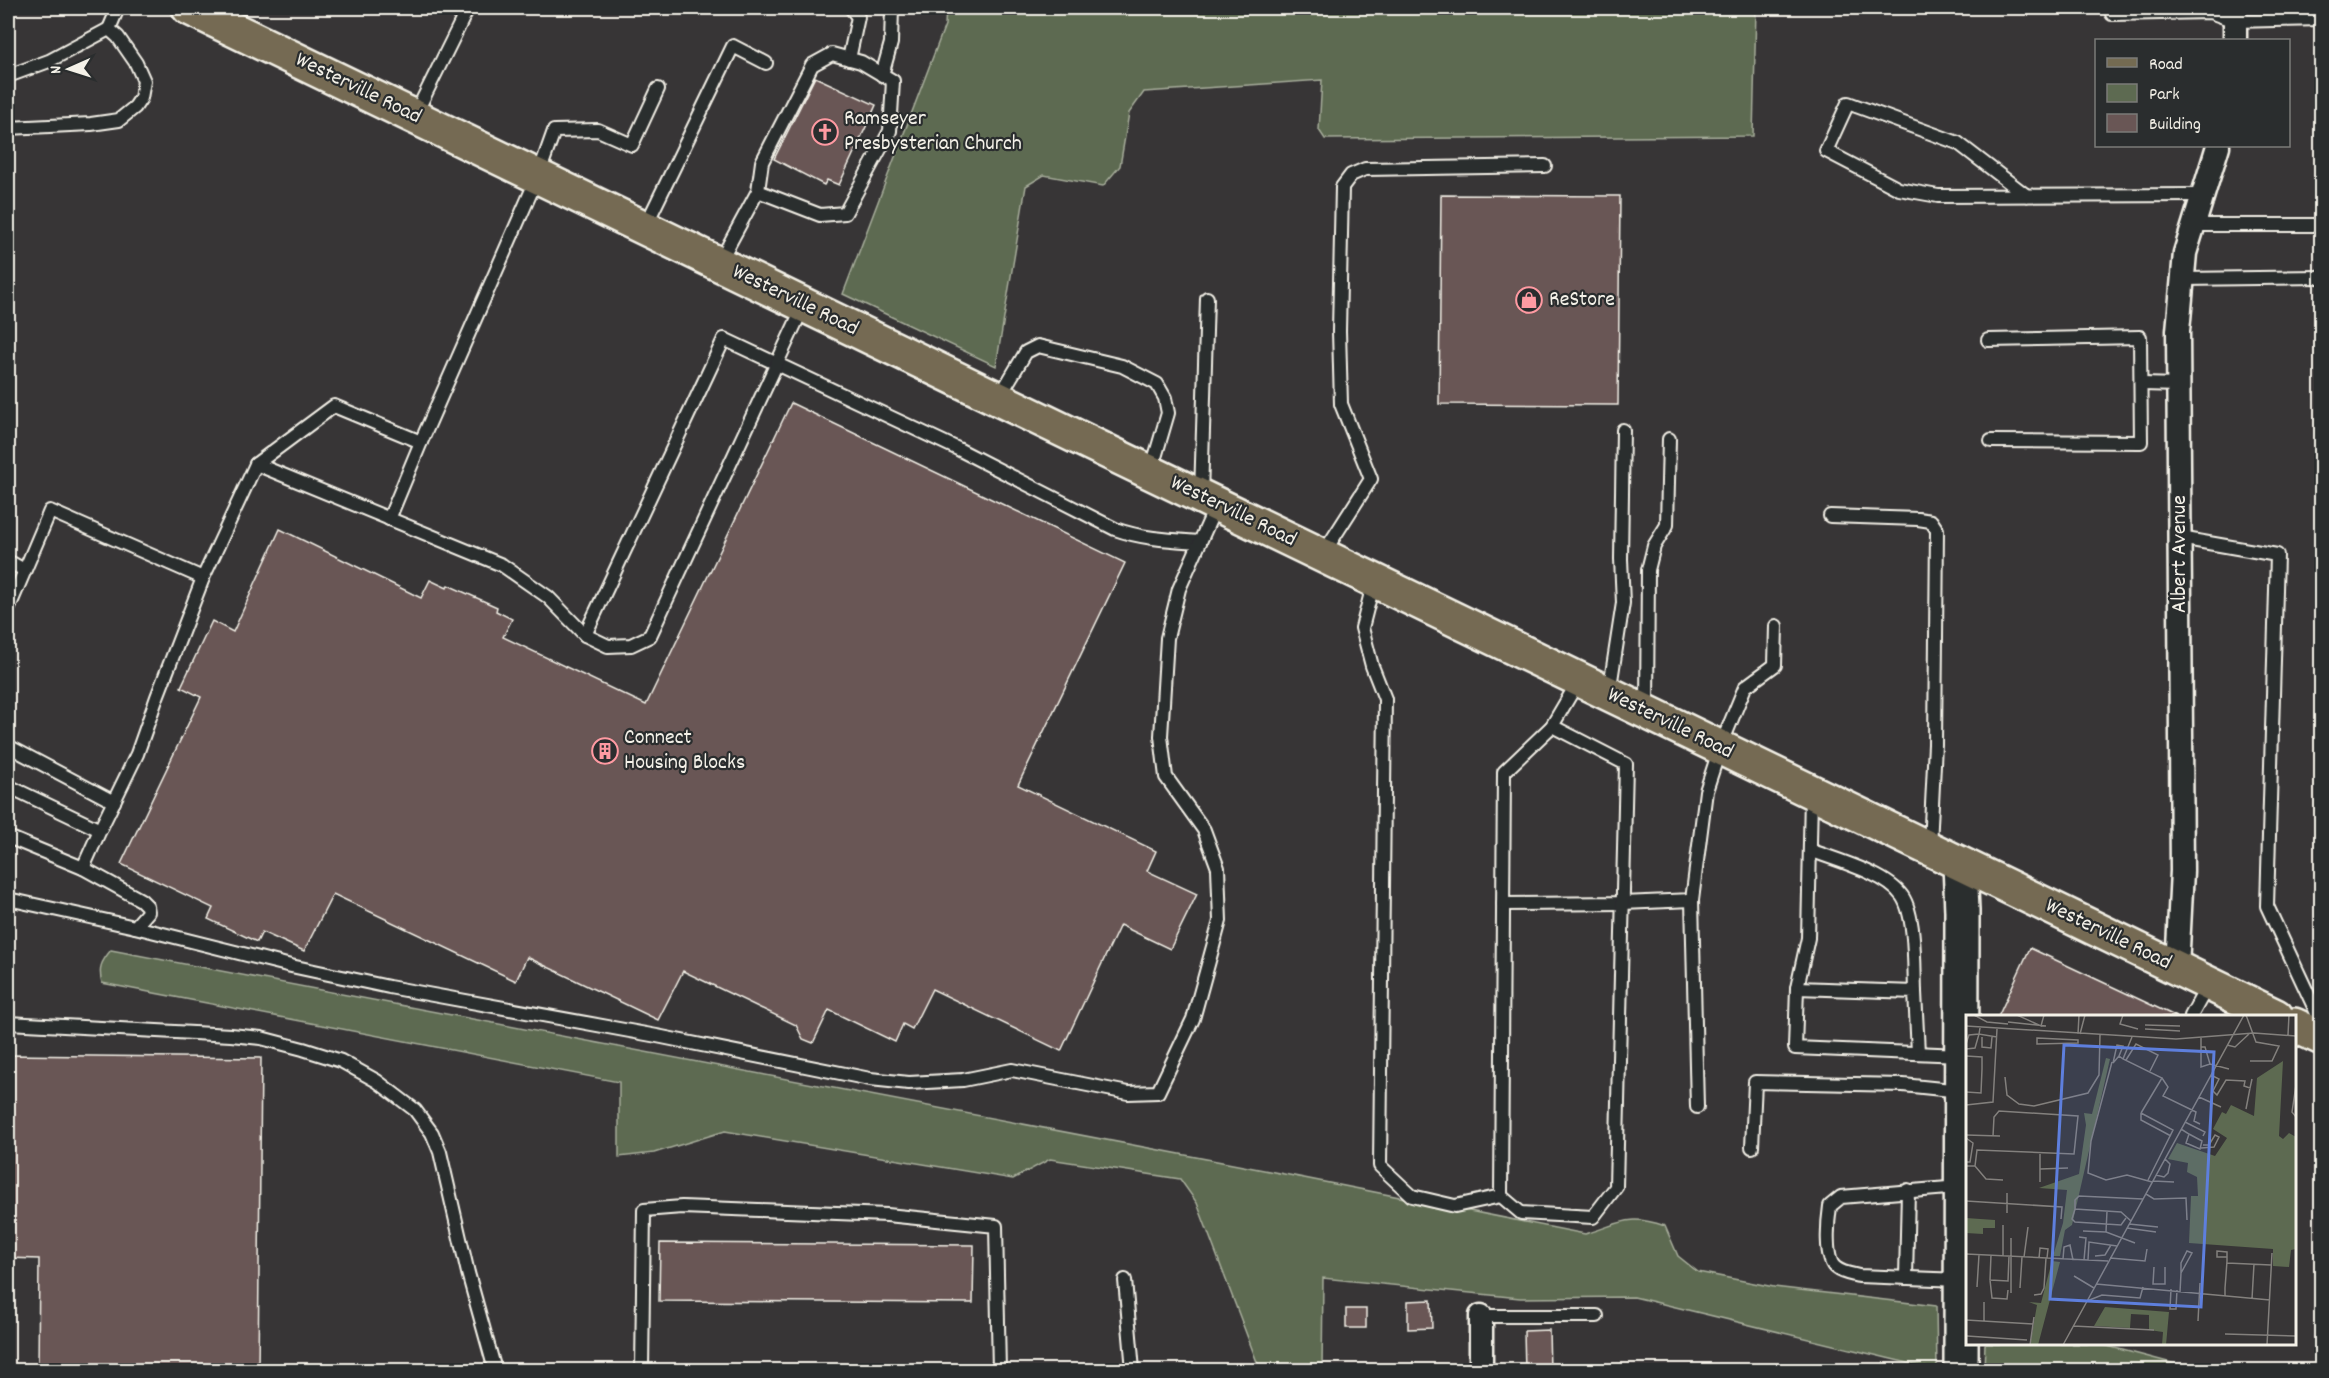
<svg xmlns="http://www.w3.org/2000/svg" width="2329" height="1378" viewBox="0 0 2329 1378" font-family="Dekko,sans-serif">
<rect width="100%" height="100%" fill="#373536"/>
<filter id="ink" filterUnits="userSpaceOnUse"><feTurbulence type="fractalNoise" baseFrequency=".0167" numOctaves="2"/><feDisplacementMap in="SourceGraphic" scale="12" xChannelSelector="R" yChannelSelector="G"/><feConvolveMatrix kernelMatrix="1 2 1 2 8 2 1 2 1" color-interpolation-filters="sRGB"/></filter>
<g filter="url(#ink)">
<!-- green -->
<g fill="#5d6a51" stroke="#a8ae9c" stroke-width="1.5">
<path d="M946,8H1756L1753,136L1325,139L1319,130L1322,80L1144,92L1129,113L1120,166L1103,186L1044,175L1026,186L996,366L843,294L945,25Z"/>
<path d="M111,950L1269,1171L1585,1234C1621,1224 1626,1213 1665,1226L1678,1256L1698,1272L1774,1287L1936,1306L1937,1370L1634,1297L1520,1298L1323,1278L1322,1370H1260L1197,1203L1180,1179L1050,1159L1013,1179L725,1131L654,1153L619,1157V1082L102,983C98,968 101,962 111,950Z"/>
<path d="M1985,1344H2100L2198,1370H1984Z"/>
</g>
<!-- building -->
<g fill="#695655" stroke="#f4f1e8" stroke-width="1.5">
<path d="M815,77L876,105L839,185L827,180L824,185L774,159Z"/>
<path d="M1441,195L1620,196L1618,405L1439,404Z"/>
<path d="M791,403L1125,563L1018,785L1156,851L1147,871L1197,894L1170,949L1120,925L1061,1051L932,989L912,1029L903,1024L895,1042L829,1010L813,1043L803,1039L796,1025L683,971L658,1020L527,957L516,981L333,894L304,951L262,932L257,942L208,919L213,908L121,864L201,697L181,687L212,621L233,632L280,529L421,598L430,580L447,588L448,585L497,607L496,611L512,619L503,637L646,705Z"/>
<path d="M2030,948L2177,1017H1998Z"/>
<path d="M8,1055L261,1058L258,1371H38L39,1259L8,1258Z"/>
<path d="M660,1243L974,1245L973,1303L659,1301Z"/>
<path d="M1431,1300L1432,1328L1408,1329V1301Z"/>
<rect x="1346" y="1309" width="20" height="19"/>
<path d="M1549,1330L1550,1371H1525L1524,1331Z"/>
</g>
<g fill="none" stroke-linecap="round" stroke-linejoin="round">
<!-- service casing -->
<g stroke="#f4f1e8" stroke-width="16">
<g id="service">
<path d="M2112,14L2210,12L2235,21L2322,19"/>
<path d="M849,59L858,17L851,8"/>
<path d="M882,75L891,43L892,8"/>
<path d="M8,76L49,61L109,29"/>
<path d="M415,115L468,8"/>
<path d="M8,128L91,124L119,120L135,107L141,98L144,81L136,63L118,37L109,29L118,8"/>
<path d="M2027,196L1958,143L1848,103L1826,151L1899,189L1938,196L2202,195"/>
<path d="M2193,225H2322"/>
<path d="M645,227L733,46L766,63"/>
<path d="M719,263L758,191L820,215L845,213L890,131L893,81L861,62L832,54L812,65L762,162L758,191"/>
<path d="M2183,279L2322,277"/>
<path d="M1988,340L2140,337L2141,442L1991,441"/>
<path d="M2142,384L2179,385"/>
<path d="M998,399L1026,352L1038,346L1122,366L1157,384L1165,398L1168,413L1151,471"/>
<path d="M256,464L334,406L421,442L538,176L554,131L598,130L632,145L658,89"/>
<path d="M1201,495L1207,298"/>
<path d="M1830,516L1918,519L1931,521L1937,530L1935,744L1930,845"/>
<path d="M389,519L421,442"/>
<path d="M2180,538L2277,555L2267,906L2322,1024"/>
<path d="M1323,554L1371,479L1341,404L1339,331L1342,187L1351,175L1365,169L1545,166"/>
<path d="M8,561L24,570"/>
<path d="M1374,581L1362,628L1372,666L1385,699L1380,1166L1412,1196L1455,1206L1501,1196L1504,772L1552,726L1579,680"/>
<path d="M8,610L50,511L203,578"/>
<path d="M585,635L724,339L958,449L1115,529C1143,539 1170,540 1200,542"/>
<path d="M1609,693L1623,603L1621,559L1623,430"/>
<path d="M1647,708L1648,570L1654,546L1667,525L1669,439"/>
<path d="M8,746L114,802"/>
<path d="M8,786L100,830L137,754L157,697L203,578L256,464L502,565L548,597L585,635L608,646L631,645L650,636L804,305"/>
<path d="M1811,795L1808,938L1797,988L1795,1048L1961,1055"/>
<path d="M8,837L83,868L141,900L147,906L148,912L135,927L8,899"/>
<path d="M1810,850C1835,860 1886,873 1902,896C1916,916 1914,968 1915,992"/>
<path d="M83,868L100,830"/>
<path d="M1692,900L1697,1107"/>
<path d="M1503,904L1623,903L1692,900L1706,791L1720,748L1745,687L1775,665L1776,626"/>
<path d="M135,927L291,966L389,987L657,1036L870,1079L909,1083L963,1080L1012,1070L1128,1093L1158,1092L1193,1019L1220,921L1218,868L1204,830L1166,777L1161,736L1167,638L1179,589L1216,506"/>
<path d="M1797,988L1915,992L1918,1053"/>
<path d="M2191,1016L2208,985"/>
<path d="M8,1023L231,1035L261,1038L303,1049L341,1061L377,1081L415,1110L432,1133L440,1152L468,1273L495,1370"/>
<path d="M1752,1147L1755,1082L1903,1085L1961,1091"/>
<path d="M1501,1196L1521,1213L1593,1217L1616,1187L1626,764L1552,726"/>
<path d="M1906,1278L1908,1190"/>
<path d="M1125,1280L1133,1370"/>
<path d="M1960,1280L1859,1276C1851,1274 1842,1273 1836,1268C1824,1260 1828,1220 1830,1206L1841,1197L1960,1187"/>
<path d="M1481,1316H1597"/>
<path d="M642,1370L644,1210L682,1207L887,1215L996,1226L999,1370"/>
</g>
</g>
<!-- minor casing -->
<g stroke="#f4f1e8" stroke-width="27">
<g id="minor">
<path d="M2235,8V40"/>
<path d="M2177,968L2182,871L2178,331L2185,253L2218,146"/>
<path d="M1481,1370V1316"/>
</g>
</g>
<!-- secondary casing -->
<g stroke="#f4f1e8" stroke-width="38">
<path id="secondary" d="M1960,864L1962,911L1961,1370"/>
</g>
<!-- primary casing -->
<g stroke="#f4f1e8" stroke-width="38">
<g id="primary">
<path d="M189,8L2276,1016"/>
<path d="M2294,1025L2322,1038"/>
</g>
</g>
<!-- service -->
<use href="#service" stroke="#2a2d2e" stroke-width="12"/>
<!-- minor -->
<use href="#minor" stroke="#2a2d2e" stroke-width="22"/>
<!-- secondary -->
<use href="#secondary" stroke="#2a2d2e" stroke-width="33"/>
<!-- primary -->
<use href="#primary" stroke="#746b52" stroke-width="33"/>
</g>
</g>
<!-- icons -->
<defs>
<g id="church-ring" transform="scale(1.35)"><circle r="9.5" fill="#2a2d2e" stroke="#ff9aa2" stroke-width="1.5"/><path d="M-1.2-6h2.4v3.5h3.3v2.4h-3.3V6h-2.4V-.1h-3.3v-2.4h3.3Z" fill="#ff9aa2"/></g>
<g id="shop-ring" transform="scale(1.35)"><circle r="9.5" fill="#2a2d2e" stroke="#ff9aa2" stroke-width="1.5"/><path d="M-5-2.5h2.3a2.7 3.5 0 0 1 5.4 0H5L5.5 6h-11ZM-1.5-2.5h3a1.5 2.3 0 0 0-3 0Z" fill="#ff9aa2"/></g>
<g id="building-ring" transform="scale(1.35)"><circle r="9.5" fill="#2a2d2e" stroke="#ff9aa2" stroke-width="1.5"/><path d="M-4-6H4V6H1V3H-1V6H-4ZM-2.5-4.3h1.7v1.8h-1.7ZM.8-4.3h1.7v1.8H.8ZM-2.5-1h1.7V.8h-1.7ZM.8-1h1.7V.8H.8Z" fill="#ff9aa2"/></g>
</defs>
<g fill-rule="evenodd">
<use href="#church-ring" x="825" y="132"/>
<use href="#shop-ring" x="1529" y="300"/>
<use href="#building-ring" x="605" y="751"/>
</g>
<g text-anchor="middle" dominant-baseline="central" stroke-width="4.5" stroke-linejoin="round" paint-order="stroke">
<!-- street labels -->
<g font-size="22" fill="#f4f1e8" stroke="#2a2d2e">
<text transform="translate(358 89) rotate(26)">Westerville Road</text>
<text transform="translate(795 301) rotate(26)">Westerville Road</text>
<text transform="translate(1233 512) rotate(26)">Westerville Road</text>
<text transform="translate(2180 554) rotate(-90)">Albert Avenue</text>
<text transform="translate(1670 724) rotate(26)">Westerville Road</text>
<text transform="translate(2108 935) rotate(26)">Westerville Road</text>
</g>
<!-- poi labels -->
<g font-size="22" fill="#f4f1e8" stroke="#2a2d2e" text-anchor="start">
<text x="844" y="119">Ramseyer<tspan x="844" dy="25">Presbysterian Church</tspan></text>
<text x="1549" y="300">ReStore</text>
<text x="624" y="738">Connect<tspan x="624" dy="25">Housing Blocks</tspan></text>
</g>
</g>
<!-- overview -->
<g transform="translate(1966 1015)">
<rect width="330" height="330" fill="#373536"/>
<path d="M140,43L144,44L106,210L99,215L94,241H87L97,208L101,175L73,173L113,159L120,110L118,98L126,99ZM317,46L313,121L317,124L323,118L330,122V234L325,235L323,252L307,251V234L223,228L225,181H232L231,162L221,157L222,148L202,144L211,128L249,141L261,123L247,114L256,97L260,99L265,90L288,101L291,63ZM0,203L29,205V213H17V219L0,218ZM86,246L94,247L72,330H64L71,290L63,287L75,288ZM139,292L203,297L200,330H196L197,317L183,315V300L165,299L164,313L128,311Z" fill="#5d6a51"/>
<path fill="none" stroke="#83807d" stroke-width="1.5" d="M8,0L21,7L42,9M51,0L75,11L78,0M157,0L154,9L172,14M280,0L290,27L313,31L306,46H284M42,7L80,11M179,10L214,11M0,11L210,24L288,18L330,21M179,14L214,16M112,19L113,0M114,19L119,0M322,20L323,0M16,22V32L25,33L26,22M166,22L157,44L196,63L175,98M71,23L112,25V28L71,29ZM235,23V52L244,49L263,54M0,29L3,20L13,19L14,13M261,30L269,32L283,19M235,32H239L244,49M0,34L9,33L13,19L31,22M0,41L16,42V54L15,78L0,77M153,41L147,48L151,30L157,31L153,41L157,44M160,45L170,29L192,40L184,56M146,47L125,126L122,158L140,165L161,160L186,167M245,60L253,64L247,76L251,80L260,65L279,66L278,71L284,73L286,64M39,62L41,80L53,89L68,91L122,78L133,60L134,20M196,63L202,72L197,81L230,97L228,106L234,109M330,70L326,97L330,102M233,82L255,92M0,90L27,87L31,14M280,94L284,73M175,98L207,115L182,165M175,98V105L205,121M219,107L239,117L237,121M215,114L223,119L220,128L234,134L236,126L223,119M0,120L34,121M0,123L7,128L4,147H0M235,133L248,132L253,122L249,120L243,130H237M0,151H9L20,164L37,165M9,151L11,135L108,139L112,101L33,96L28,102L27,121M74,154L102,153M190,160L198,162L202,158L204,149L199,144M187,166L208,167M74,167V139M180,179L188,184L220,183L221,205M0,186L96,192L95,204M109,194L106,204L109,207L155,210L160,203M141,196L140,217L169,228M41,198V178M165,206L155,197L109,194V185L113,181L177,184M163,209L192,212M37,210V241M161,213L190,217M117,216L140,217M113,222L120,223L118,245M0,239L142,246M25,240L24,265L42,266L43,241M129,241L139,240L145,230M58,242L62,212M73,243L74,233L82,234L81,243M144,243L179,246L181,234M97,244L98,232L104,230L107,245M122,245L123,227L151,231M261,248L305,250M188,252L187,269H199V252M108,261L128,273M24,265L26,283L41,284L42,275M130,269L304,285M11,272L13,240M54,273L56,242M205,274L204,294H210L211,275M214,277L215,258V248L221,236L226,238L215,258M45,278V223M68,280L75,279L78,273L80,243M259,282V273L260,260L261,246V237L251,236V242H261M286,284L288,249M121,286L136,280L174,283L177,272M0,305L67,309M18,306V287M232,306L234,268M107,311L188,315M259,319L330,321M1,321L61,325M64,330L68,302M97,330L278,0M301,330L306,238"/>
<path fill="#5e7fdd" fill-opacity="0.15" stroke="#5e7fdd" stroke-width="3" d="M98,30L248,37L235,292L84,284Z"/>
<rect width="330" height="330" fill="none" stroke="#f4f1e8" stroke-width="3"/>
</g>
<!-- margin -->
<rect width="2329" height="1378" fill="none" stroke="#2a2d2e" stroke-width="30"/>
<rect x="15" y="15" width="2299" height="1348" fill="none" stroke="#f4f1e8" stroke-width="2" filter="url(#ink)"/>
<!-- legend -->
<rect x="2095" y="39" width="195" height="108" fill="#2a2d2e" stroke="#7b7b78" stroke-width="1.5"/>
<rect x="2107" y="58" width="30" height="9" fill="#746b52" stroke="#7b7b78" stroke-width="1.5"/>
<text x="2149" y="69" font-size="18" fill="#f4f1e8">Road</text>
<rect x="2107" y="84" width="30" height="18" fill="#5d6a51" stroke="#7b7b78" stroke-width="1.5"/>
<text x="2149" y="99" font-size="18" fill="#f4f1e8">Park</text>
<rect x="2107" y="114" width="30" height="18" fill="#695655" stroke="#7b7b78" stroke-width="1.5"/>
<text x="2149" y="129" font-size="18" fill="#f4f1e8">Building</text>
<!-- north arrow -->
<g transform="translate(69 69) rotate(267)" stroke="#2a2d2e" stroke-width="4.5" paint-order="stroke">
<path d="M0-4.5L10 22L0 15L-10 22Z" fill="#f4f1e8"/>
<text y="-9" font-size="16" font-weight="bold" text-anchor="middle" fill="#f4f1e8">N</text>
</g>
</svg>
